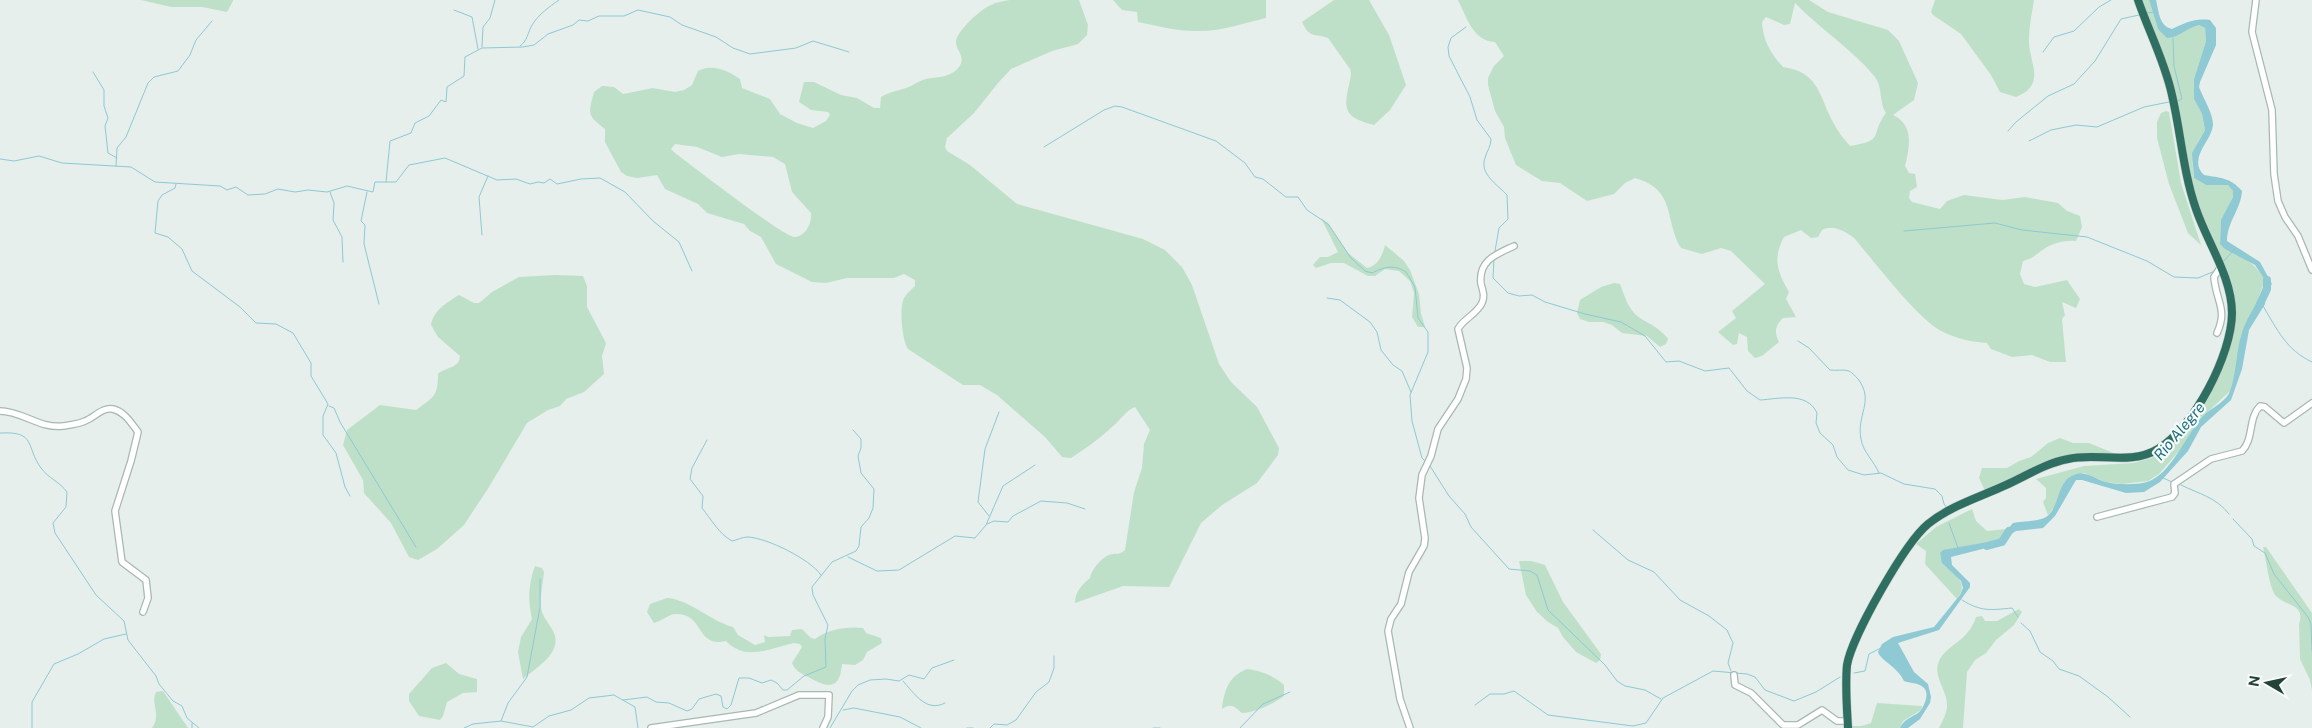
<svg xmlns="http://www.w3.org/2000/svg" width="2312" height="728" viewBox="0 0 2312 728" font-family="'Public Sans',sans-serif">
<rect width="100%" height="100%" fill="#e6efeb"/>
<!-- green -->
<g fill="#bfe0c8" fill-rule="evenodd">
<path d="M141,0H233V1L227,12L202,7H171Z"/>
<path d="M1010,0H1079L1088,25L1087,35L1078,44L1052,51L1011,69L998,83L974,113L947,138L945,147L947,151L970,165L1017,204L1143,239L1165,250L1182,267L1192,285L1219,364L1231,382L1257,407L1279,448L1278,455L1257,483L1222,505L1201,523L1169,587L1123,586L1075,603C1075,591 1082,585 1090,578C1091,570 1101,558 1109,555C1115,553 1120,555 1125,550L1134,492L1142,468L1144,444L1150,430L1135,407C1126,410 1120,421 1112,427C1099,439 1085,449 1071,458L1062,457L1045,437L997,395L980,385H963L908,349C902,340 899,308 904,298C906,294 911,290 915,286V280L904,274L894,278H847L826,283L812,282L776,264L761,237L750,231L744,224L707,213L698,204L665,189L657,175L637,178L627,176L621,172L605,142V129C587,115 588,115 594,92L602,86L614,87L623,94L653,88L675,92L684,90L692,85L698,71C712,63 729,71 740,79L742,88L770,99L780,114L797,123L813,128L826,121L830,115L828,112L811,110L799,102L804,82H814L841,95L857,98L874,108H880L881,97C889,92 897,91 906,88C912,86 917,82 923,80C935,76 949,79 958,68C967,58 957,52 956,43C955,32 982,8 991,5C997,2 1004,1 1010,0ZM675,144L697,147L722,157L739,154L773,157L785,164L792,192L811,213C812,223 806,236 795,237C785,238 691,165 675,153L671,149Z"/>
<path d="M1113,0H1266V18C1244,23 1222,31 1200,31C1180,32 1158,26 1138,22L1137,12L1122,10Z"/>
<path d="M1334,0H1369L1389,35L1406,85L1390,110L1374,125C1348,118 1342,113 1349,85C1350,79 1352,75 1350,69L1328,38C1314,33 1310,39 1302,22Z"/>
<path d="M1458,0H1809L1828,12L1888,30L1899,41L1918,83L1914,100L1893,115C1914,125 1910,146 1905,166L1909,173L1915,174L1917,187L1910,191L1909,198L1912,202L1940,209L1947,201L1964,195L2002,200L2025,197L2058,203L2067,211L2080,216L2082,227L2076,241C2065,240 2053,243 2044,249C2036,254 2033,259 2023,261L2020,274L2024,284L2035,287L2067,280L2080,299L2076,308L2062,302L2065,315L2062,319L2066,362H2050L2032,355L2012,357L1991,349L1987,343C1972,342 1958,339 1943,332C1918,320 1874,261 1854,238C1845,231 1833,224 1822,230L1818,237L1811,238L1801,230L1784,237C1772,259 1778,273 1789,292L1786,299L1796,317L1783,318C1775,326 1774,332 1779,342L1762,356L1755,358L1748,351L1747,337L1739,333L1737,344L1733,345L1718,332L1736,318L1732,311L1765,284L1731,251L1721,248L1702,254L1681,248C1664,220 1677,190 1635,178L1625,183L1614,194L1587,201L1560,183L1542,181L1516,165L1505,138L1504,127L1495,111L1488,85V78L1494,66L1504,56L1495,42C1473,41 1467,18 1458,0ZM1795,3C1820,29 1852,49 1875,77C1883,88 1879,103 1886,113C1869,136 1886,140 1850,146C1844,139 1838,132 1834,124C1819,97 1820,72 1783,67C1771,54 1763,41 1762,22L1766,17L1784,25L1790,24Z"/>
<path d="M1935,0H2034C2032,13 2029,26 2029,39C2028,62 2048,84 2016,97L2000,92L1991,75L1961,34L1933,15L1931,12Z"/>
<path d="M2141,0H2149L2158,29L2179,34L2186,28L2199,25L2205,28L2206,41L2194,79V99L2202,114L2205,130C2193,149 2191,156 2194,178L2206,185H2228L2233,191V197L2221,222L2220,244C2241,260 2249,255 2265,280L2254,310L2241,334L2239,360L2230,391L2196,423L2186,443L2159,474L2148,481L2122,484L2106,482L2084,473L2065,481L2055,506L2048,515L2043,502L2046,498V488L2036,479L2084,466L2133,463L2151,458L2164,450L2185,430L2202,408L2216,371L2232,305L2199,216L2180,126Z"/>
<path d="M2166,111L2169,112L2181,183L2201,245L2188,233L2169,184L2157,138V122L2161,113Z"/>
<path d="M1321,218L1329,224L1348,253L1367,268C1378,266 1383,254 1385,245L1404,261L1410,270L1419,294L1421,313L1425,327H1418L1412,317L1414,293L1410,281L1399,271L1385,269L1375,276H1368L1344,263H1331L1316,268L1313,265L1320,257H1328L1338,252Z"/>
<path d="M556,275L583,276L587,286V307L606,343L602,356L604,374L584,392L566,399L560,406L548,410L527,423L489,487L464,525L437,549L418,560L409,557L391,523L364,493L363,480L343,445L347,430L380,405L416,410C434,397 438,396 438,374C447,366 459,369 460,356L438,337L431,325C433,311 447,302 459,295L474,303H479L492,292L519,277Z"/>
<path d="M1614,283L1620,284C1624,294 1627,306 1635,314C1645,323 1659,326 1668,339L1666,344L1660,347L1647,336L1622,333L1612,325L1603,322H1589L1580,319L1577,313L1580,300L1601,287Z"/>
<path d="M2060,438L2073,443H2089L2116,454L2077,461L2036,472L1987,495L1979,478L1982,468H2007L2019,461L2031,457L2048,443Z"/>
<path d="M1972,509L1976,521L1987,531L2007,529L2000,538L1992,541L1940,553C1942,573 1974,577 1957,599L1925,564L1926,551L1916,544L1936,527Z"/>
<path d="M2263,547H2266L2312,613V690L2310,680L2300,659L2299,624C2306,604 2285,606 2276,596C2269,588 2266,558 2263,547Z"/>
<path d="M1519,561H1531L1545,565L1563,602L1601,654L1600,660L1596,663L1576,652L1563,637L1558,628L1548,622L1537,612L1526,595Z"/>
<path d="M535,566L542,568L544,572C543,583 540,596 541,607C542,617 549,623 553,631C564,652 537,667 523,679L518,652L521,637L532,619C528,600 528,585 535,566Z"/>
<path d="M667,598C691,600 710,621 733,627L738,635L755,645L765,642L764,635L768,637L790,636L792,630L802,629L811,638L815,639C828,629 848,626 863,628L866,633L881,638L882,643L867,652L863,660L855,665L842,664C840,690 828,688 810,678C802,674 795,671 792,663L802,647L800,644L794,643C770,648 746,662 726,641C695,648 705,613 675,614C668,615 661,621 654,623L647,612L650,604Z"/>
<path d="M2019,609L2022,612L2014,625L1996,640L1986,653L1975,660L1967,672L1963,728H1939C1942,722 1947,713 1947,706C1948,691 1932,676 1939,661C1947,644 1968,642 1976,617L1982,616L1985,621H1997Z"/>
<path d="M446,663L459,674L477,679V692L463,693L447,702L443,716L440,720L419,716L409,701V694L432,668Z"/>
<path d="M1247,669C1262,671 1272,675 1284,685V696C1273,704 1256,712 1242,713C1234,706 1231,703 1222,709C1224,690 1229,676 1247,669Z"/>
<path d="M163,691L188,728H152C162,714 150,704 156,692Z"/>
<path d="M1877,703L1922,706L1921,710L1903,721L1900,728H1850V726H1862L1871,723Z"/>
</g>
<!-- water -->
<path fill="#8ec9d4" d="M2149,0H2156C2159,12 2159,26 2172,29C2186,23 2193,18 2210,20L2216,28V45L2200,82L2199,87C2203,98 2213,113 2213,125C2212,141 2187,158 2204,175C2220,178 2230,177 2242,191C2241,209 2227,222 2227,241L2260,262L2272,284L2264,295L2265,304L2249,330L2242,369L2231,400L2201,427L2188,451L2160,482L2144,492L2126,493L2082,480H2076L2055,516L2043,528L2016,531L1990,547L1951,557L1952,565L1970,583V587L1939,630L1898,643L1914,672L1928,684L1931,697L1930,703L1920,719L1908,728H1900C1906,716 1916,717 1921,710C1925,704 1930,693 1923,687C1919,683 1909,683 1904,681C1897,666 1881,661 1878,652L1882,644L1893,637L1934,627L1960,595L1963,588L1961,581L1942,563L1940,553L1943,550L1993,541L2000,538L2013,523C2022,521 2037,522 2046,517C2060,508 2057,480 2074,475C2085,470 2095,479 2106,482C2118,485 2136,485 2147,482C2171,475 2187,433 2203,416C2211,408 2226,402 2230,391C2237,371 2236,351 2242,332C2248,314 2261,300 2265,280L2255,265L2225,249L2220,244L2221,220L2233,197V191L2228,185H2206L2194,178L2192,153L2205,130L2202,114L2194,99V79L2206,41L2205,28L2199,25C2186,28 2178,38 2167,38L2158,29Z"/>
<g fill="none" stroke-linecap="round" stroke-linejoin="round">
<!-- stream -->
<g stroke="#8ec9d4" stroke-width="1">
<path d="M454,10L472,17L478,49"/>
<path d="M2147,13L2154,12"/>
<path d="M1466,27L1451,38L1448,47L1449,56L1470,97L1477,120L1491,139C1491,147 1487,150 1485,158C1479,174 1498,185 1507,195L1508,219L1499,228L1495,251"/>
<path d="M2173,38L2174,66L2182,99L2177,101"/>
<path d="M520,46C527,42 528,32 532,25C539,14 549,7 559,0"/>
<path d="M482,47L483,27L490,18L495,0"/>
<path d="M2043,52L2054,37L2074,31L2099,7L2111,0"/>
<path d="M93,72L104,90V106L108,118L105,126L108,153L117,158"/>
<path d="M2008,131L2016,122L2048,96L2074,84L2095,61L2121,19L2139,15"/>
<path d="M2029,141L2051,130L2076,125L2097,127L2144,107L2169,102"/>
<path d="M1044,147L1104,110L1115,106L1122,107L1216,141L1245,163L1255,177L1263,179L1286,197H1298L1307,210L1328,224L1351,258L1365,271L1372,273C1384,267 1394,264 1406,272L1415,287L1418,318L1428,332V352L1410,395L1412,421L1422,458L1426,462"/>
<path d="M0,159L14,161L39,156L62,163L131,167L155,182L220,186L227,190L236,187L248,195L265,194L278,189L295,192L308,190L327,192L347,186L373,192L375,182H396L409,165L445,158L497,180L516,179L530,184L538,182L544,183L550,179L557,184L581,179L600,178L625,192L653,221L679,242L692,271"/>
<path d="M116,166L117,148L126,137L148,83L154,77L178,71L190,55L196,40L212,21"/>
<path d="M386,182L390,141L411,133L415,123L429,116L441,100L446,102L447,87L464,76L465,57L482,48L523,47L534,45L548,34L573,25L579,20L588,21L599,16H624L638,10L670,17L682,25L716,37L733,48L750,54L796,48L813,41L849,52"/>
<path d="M176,184L175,188L162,195L158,201L155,233L168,237L182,249L192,271L240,307L256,323L276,324L293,333L311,363V376L328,404L323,416V435L336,453L345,487L350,496"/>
<path d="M330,192L334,203L333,220L342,237L343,262"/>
<path d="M367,192L361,221L365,225L364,244L379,304"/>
<path d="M1904,231L1995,223L2022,230L2087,237L2147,261L2174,277L2198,278L2215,271"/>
<path d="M482,235L479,197L488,176"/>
<path d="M1494,259L1493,278L1508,293L1519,296L1532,295L1545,302L1585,314L1621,322L1645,336L1666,362L1679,361L1705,371L1729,368L1747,391L1760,400C1778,399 1807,391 1817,413L1816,423L1820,433L1833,445L1837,457L1848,470L1864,475L1881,473L1904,484L1935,489L1942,496L1944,504L1947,508"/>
<path d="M2223,262L2232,252"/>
<path d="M1327,298L1340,300L1370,322L1377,332L1381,350L1393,365L1402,371L1411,392"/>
<path d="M2263,306C2277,329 2286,350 2312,362"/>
<path d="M1798,341L1809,348L1830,370C1836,371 1843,369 1849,371C1853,373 1855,376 1858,379C1875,401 1856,415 1861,439C1863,452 1874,461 1879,473"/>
<path d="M329,406L334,408L340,422L416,547"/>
<path d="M0,433C37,431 25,446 41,468C48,478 60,482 67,492L66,507L53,523L55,533L96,595L124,621L128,640L156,676L159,684L173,701L182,706L187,718L199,728"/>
<path d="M707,440L692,468L690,479L703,496L702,508C711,519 719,534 732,541C737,540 742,537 748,537C767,538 810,559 821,575"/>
<path d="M1430,466L1449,496L1465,514L1471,527L1509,569L1530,571L1537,575L1548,610L1605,665L1617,681L1625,686L1645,690L1661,699"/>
<path d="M2163,478L2172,482"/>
<path d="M2181,485C2199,494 2216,497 2229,514"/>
<path d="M989,516L978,502L985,449L999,412"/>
<path d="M2233,519L2252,539L2254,546L2265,553L2274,574L2308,617L2311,624L2312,651"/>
<path d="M1949,523L1958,548"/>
<path d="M987,524L994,521L1008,522L1013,516L1041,501L1067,503L1085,509"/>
<path d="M1593,530L1628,560L1654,572L1680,600L1709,616L1727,630L1733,643L1728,663L1731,671"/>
<path d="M848,557L877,571L899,570L955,536L975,538L986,525L1003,486L1035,465"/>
<path d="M1962,600C1981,612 1991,610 2012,608L2018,617"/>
<path d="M2021,623L2030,631L2040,652L2053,661L2059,669L2079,676L2108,697L2130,717"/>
<path d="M1854,673L1865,671L1869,654L1881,648"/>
<path d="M903,681C914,693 926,713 945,703"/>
<path d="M623,700L647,697L656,702L669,703L687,711L692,709L699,699L716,694L721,696L723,707L727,709L731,705L739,678H749L762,683L771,680L777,683L783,690H787L804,676L826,667L825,639L828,625L813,595L812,587L832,562L856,551L859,546L861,527L869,518L873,508L874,489L861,473L858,456L861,448V439L853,430"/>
<path d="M1475,705L1490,694H1504L1514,691L1548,715L1633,726L1646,723L1663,698L1713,671L1747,674L1755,677L1765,690L1794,701L1816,692L1840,677"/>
<path d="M843,710L854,708L900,717L921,728"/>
<path d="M501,721L508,703L527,677L540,607V579"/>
<path d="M32,728V702L54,664L78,654L104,639L126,634"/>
<path d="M192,728V723"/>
<path d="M464,728L473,724L501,721L533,727L549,716L571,710L589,698L614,695L635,707L638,728"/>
<path d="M830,728L852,691L858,685L870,680L886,679L899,681L909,675L924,679L932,668L954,660"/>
<path d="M967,728H973"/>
<path d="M990,728L994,724L1007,725L1016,720L1036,692L1049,682L1054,668V656"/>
<path d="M1153,728H1160"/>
<path d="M1240,728L1263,704L1290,692"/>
</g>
<!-- river -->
<g stroke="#8ec9d4" stroke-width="8">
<path d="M2260,304L2267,289V280"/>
<path d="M1987,546L2002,542L2009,531"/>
</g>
<!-- minor casing -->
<g stroke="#a8b8b2" stroke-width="8">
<g id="minor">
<path d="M2256,0L2252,32L2272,110L2274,174L2278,201L2285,217L2298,236L2312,270"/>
<path d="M2217,333C2228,309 2216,302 2214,277L2220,268"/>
<path d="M0,411C22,411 40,429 63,426C70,425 79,424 85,421C94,418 102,407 113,409C125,412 131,423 138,432L131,461L115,511L122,562L146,580L148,598L143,612"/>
<path d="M2097,517L2172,497L2175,493L2174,484L2211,459L2242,451C2254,439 2248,418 2260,406L2265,407L2284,423L2312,403"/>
<path d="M1734,675L1735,685L1751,693L1783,725H1798L1822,710L1837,721H1848"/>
<path d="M651,728L756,713L799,695H829L828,717L823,728"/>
<path d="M1410,728L1400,699L1388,631L1391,619L1401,604L1409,572L1424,546L1425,538L1419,498L1422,475L1431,456L1438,429L1458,399L1466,379L1467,368L1458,329C1463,319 1476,315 1482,303C1485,296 1483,291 1481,284C1478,260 1497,254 1514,246"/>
</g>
</g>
<!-- highway casing -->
<g stroke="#c2cac8" stroke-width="9">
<path id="highway" d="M1848,728C1847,708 1845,686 1847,665C1852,636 1905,543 1928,524C1950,506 1980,497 2006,485C2026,476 2046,463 2068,459C2097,452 2130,466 2158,449C2194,428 2232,354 2232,313C2232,277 2207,242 2196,209C2183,172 2181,133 2172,95C2165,62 2149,32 2138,0"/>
</g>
<!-- minor -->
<use href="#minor" stroke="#fff" stroke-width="5.5"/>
<!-- highway -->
<use href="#highway" stroke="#2f6f62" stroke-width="8"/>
</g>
<g text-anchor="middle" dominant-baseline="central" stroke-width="4.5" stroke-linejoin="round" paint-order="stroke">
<!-- water labels -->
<g font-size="15" font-style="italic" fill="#1c6f80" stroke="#f7fbf9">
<text transform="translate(2179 431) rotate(-50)">Rio Alegre</text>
</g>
</g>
<!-- north arrow -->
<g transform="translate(2267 683) rotate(279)" stroke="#f7fbf9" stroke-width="4" paint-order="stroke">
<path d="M0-4L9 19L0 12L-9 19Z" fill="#24423a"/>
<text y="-8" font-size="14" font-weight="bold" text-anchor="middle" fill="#24423a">N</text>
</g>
</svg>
